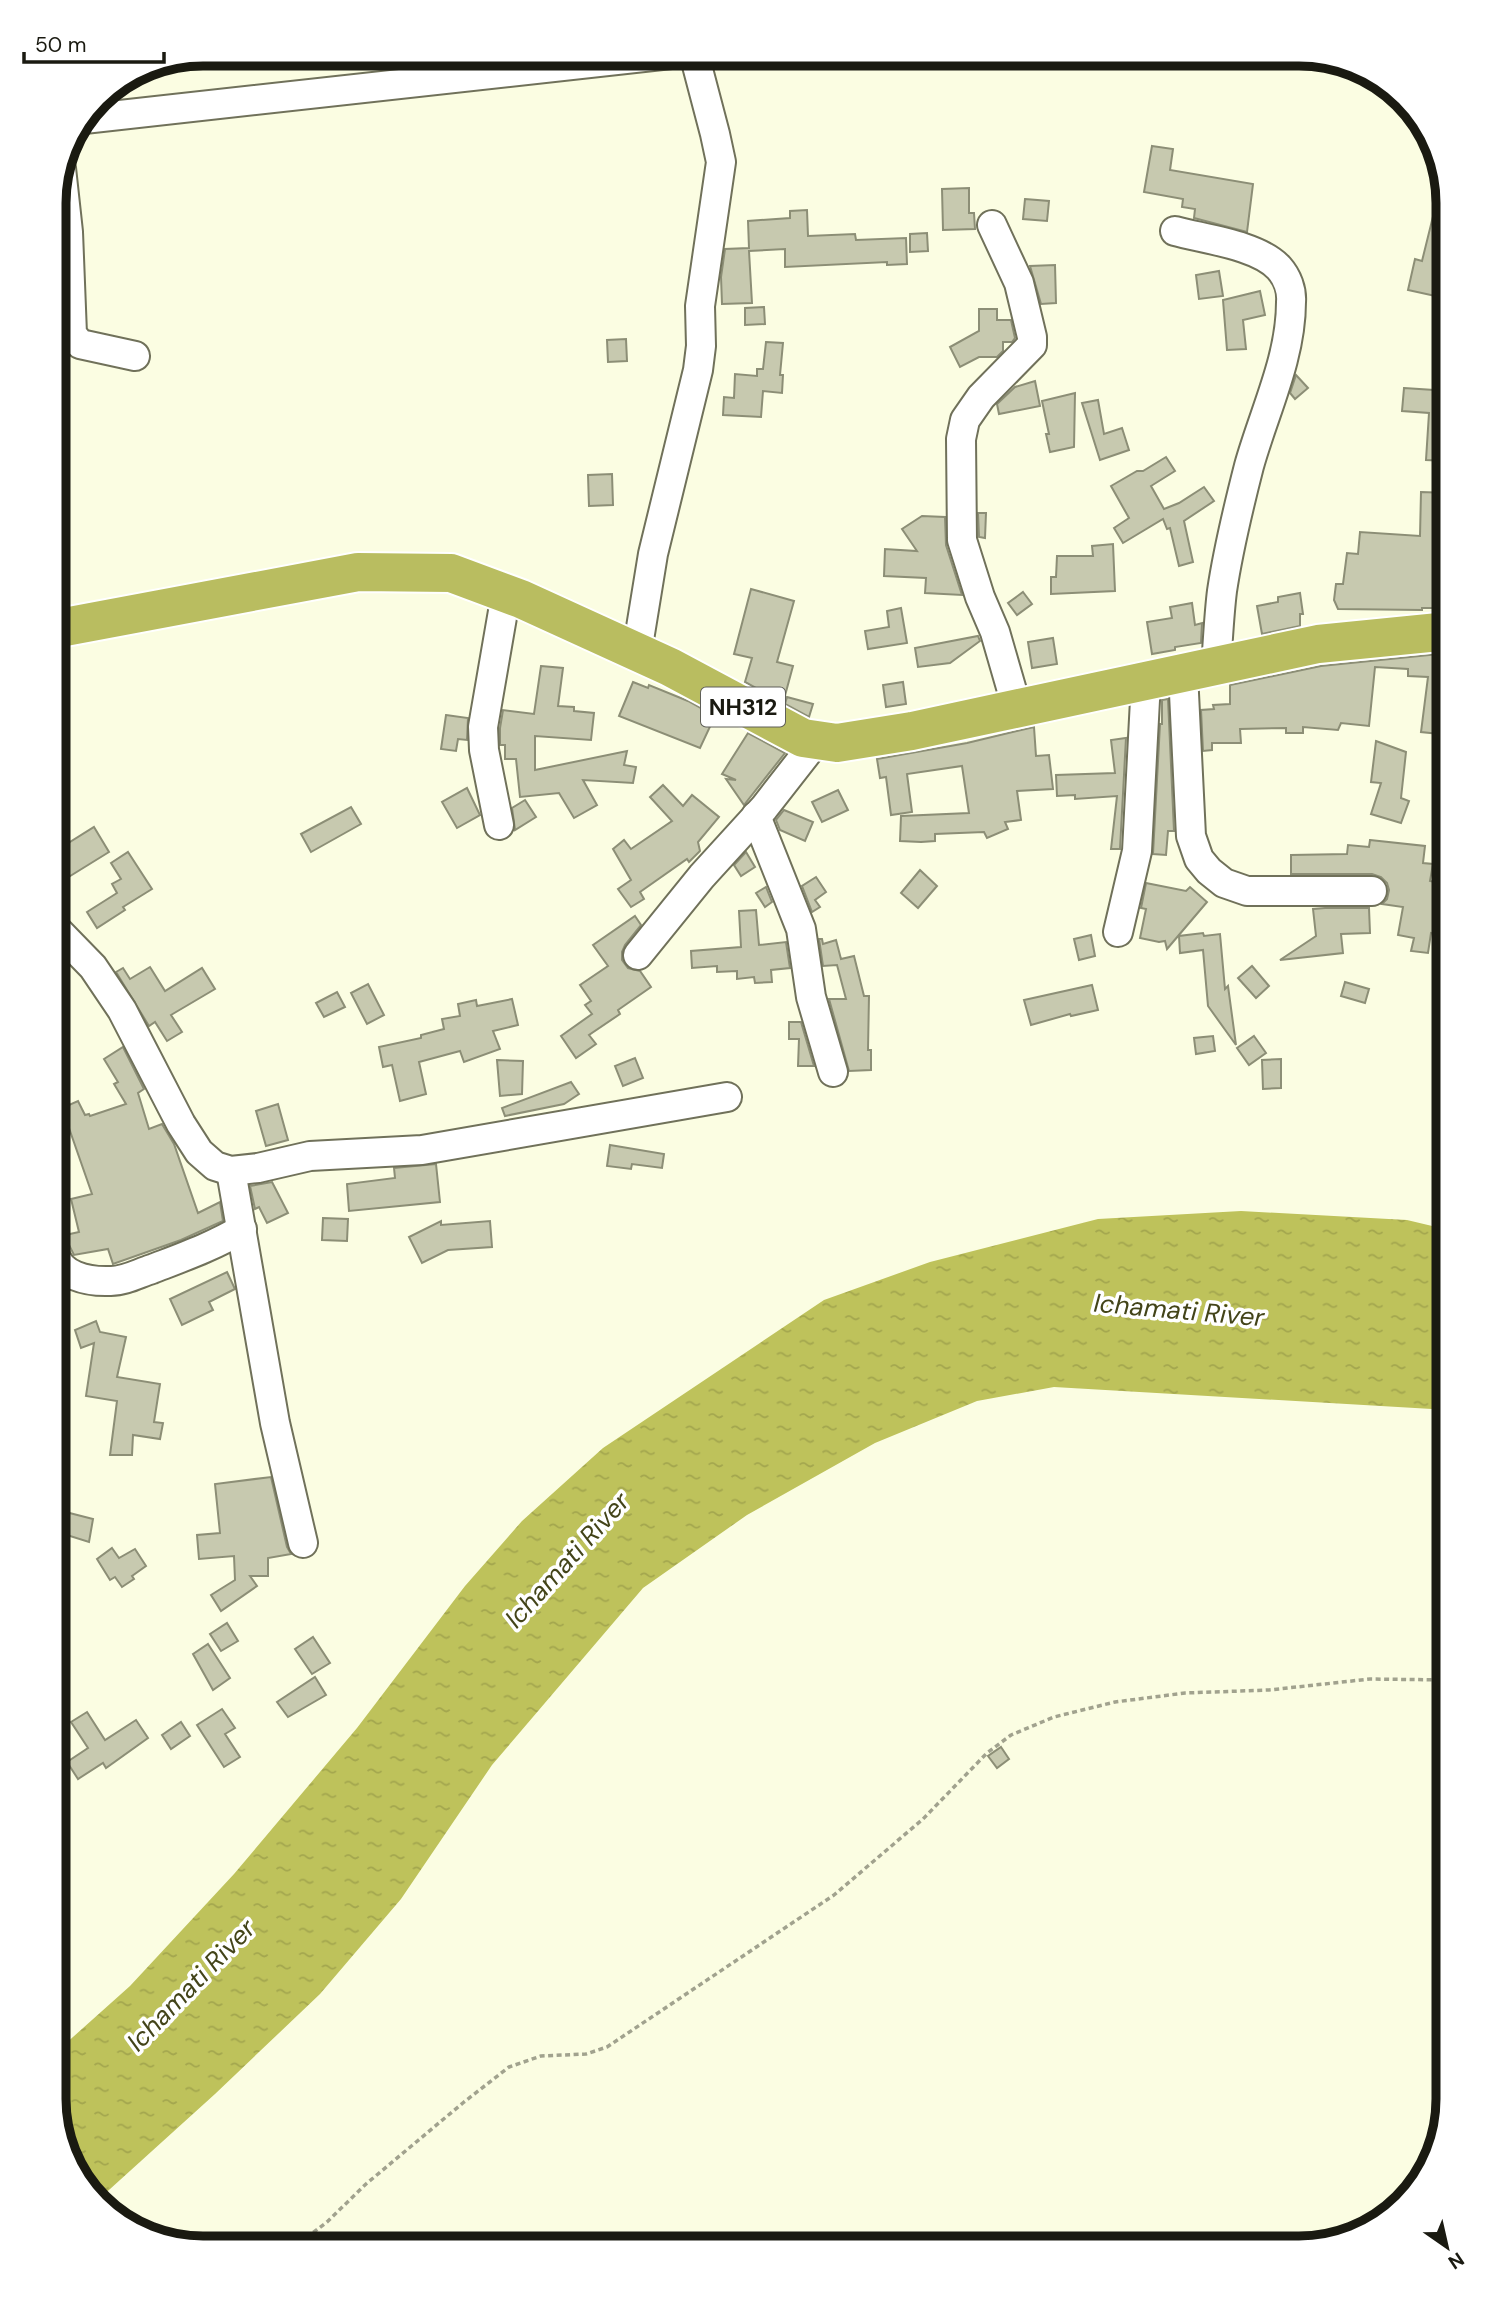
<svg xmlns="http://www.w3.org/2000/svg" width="1503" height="2303" viewBox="0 0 1503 2303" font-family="'DM Sans',sans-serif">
<defs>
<pattern id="water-ripples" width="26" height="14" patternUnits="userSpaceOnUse" patternTransform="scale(1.75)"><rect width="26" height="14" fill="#bec25b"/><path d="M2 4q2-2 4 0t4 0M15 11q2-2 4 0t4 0" fill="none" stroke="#a3a64e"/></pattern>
</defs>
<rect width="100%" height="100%" fill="#fbfde2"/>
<!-- water -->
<path fill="url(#water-ripples)" d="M1241,1211L1407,1220L1449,1230V1410L1054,1387L977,1401L875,1443L747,1515L643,1588L492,1765L401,1899L320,1994L215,2094L99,2199L74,2174L54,2099V2054L130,1986L234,1874L357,1728L465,1586L522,1521L603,1448L824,1300L930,1262L1098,1219Z"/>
<!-- building -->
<g fill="#c7c9af" stroke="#8c8e76" stroke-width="2">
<path d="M1152,146L1173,149L1170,170L1253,184L1247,232L1194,218L1195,209L1182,207L1183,199L1144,192Z"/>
<path d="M1442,180L1449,204V299L1408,290L1415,259L1422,261Z"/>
<path d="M969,188V213H974L975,229L943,230L942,189Z"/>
<path d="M1025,199L1049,201L1047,221L1023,219Z"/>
<path d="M807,210L808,236L855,234L856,240L906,238L907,264L887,265V262L785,267V249L749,251L752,303L722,304L721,277L725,249L749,248L748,221L790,218V211Z"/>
<path d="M927,233L928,251L910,252V234Z"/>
<path d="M1055,265L1056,303L1041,304L1030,266Z"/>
<path d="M1219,271L1223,296L1199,299L1196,275Z"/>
<path d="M1260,291L1265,315L1243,320L1246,349L1227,350L1223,300Z"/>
<path d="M764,307L765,324L745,325V308Z"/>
<path d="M979,309H997V320H1011L1015,338L1012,342H1003V351L997,357H979L960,367L950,347L979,331Z"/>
<path d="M626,339L627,361L608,362L607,340Z"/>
<path d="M766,342L783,343L780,375H783L782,393L763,391L761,417L723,415L724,397L734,398L735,374L757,376V369H763Z"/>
<path d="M1296,375L1308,388L1295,399L1290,393Z"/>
<path d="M1035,381L1040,406L999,414L997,404L1015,387Z"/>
<path d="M1404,388L1449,391V461L1426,460L1429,413L1402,411Z"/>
<path d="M1075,393L1074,447L1050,452L1046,434H1049L1042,401Z"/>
<path d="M1098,400L1104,434L1122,428L1129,450L1100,460L1082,403Z"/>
<path d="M1166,457L1175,471L1151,486L1164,509L1179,503L1204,487L1214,501L1184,521L1193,562L1179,566L1170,528L1167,529L1163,519L1123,543L1114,528L1129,518L1111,486L1137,471H1143Z"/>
<path d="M612,474L613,505L589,506L588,475Z"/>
<path d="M1421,492L1449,493V608H1422V610L1338,609L1334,600L1336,584H1343L1347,553L1358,554L1360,532L1420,536Z"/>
<path d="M978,513H986L985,538L979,537Z"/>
<path d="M922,516L945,517L946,545L962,595L925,593L926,578L884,576L885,549L917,551L902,529Z"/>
<path d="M1113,544L1115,591L1051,594V577H1056L1057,556H1093L1092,546Z"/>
<path d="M751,589L794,601L777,662L793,666L783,703L745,682L752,658L734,654Z"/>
<path d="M1023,592L1032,604L1017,615L1008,603Z"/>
<path d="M1300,593L1303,614H1300V626L1262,634L1257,606L1278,602V597Z"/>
<path d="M1192,603L1195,625L1202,623L1201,643L1175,647V650L1152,654L1147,622L1172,618L1170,607Z"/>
<path d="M901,608L907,643L868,649L865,631L889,627L887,611Z"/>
<path d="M978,636L980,641L950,663L918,667L915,648Z"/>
<path d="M1053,638L1057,664L1032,668L1028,642Z"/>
<path d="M1449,653L1446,693H1449V735L1421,732L1428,677L1408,676V669L1375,667L1369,726L1341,723L1338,730L1303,727V733H1286V728L1240,729L1241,743H1212V750L1203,751L1201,710L1214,709L1213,705L1230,704V685L1321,666Z"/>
<path d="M541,666L563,668L558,706L574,707V711L594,713L591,740L535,736V770L627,751L624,765L636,767L633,783L583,780L597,805L574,818L559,793L520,797L516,759H505V745H500V728L503,710L534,714Z"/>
<path d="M633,682L648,688L649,685L688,701L715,716L700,748L619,716Z"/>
<path d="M903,682L906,704L886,707L883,685Z"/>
<path d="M787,697L813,704L809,717L785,704Z"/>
<path d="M1168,699L1174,831H1168L1166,855L1153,854L1160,724H1162V700Z"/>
<path d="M446,715L468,718L467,740L458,739L456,751L441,749Z"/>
<path d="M1034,727L1036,756L1049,755L1053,789L1017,791L1021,820L1005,822L1008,829L987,838L984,832L935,834V841L921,842L900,841L901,816L969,813L962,766L907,774L912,812L891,815L886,777L880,778L877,759L967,743Z"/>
<path d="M748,733L785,753L744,805L726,779L736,780L722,774Z"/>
<path d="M1126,738L1120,849H1111L1117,796L1075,799V795L1057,796L1056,775L1115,773L1111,740Z"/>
<path d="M1376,741L1406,752L1401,798L1409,801L1401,823L1371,814L1381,783L1371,782Z"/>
<path d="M663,785L683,806L692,795L719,817L698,842L700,851L689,862L687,859L640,892L644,899L631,907L618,889L631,880L613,849L624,840L631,849L672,821L650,797Z"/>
<path d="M467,788L480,815L457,828L442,802Z"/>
<path d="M838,790L848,810L822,822L812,802Z"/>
<path d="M525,800L536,817L515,830L512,808Z"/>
<path d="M351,807L361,824L311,852L301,834Z"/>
<path d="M784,810L813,822L805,841L780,830L776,820Z"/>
<path d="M94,827L109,852L54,886V852Z"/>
<path d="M1370,840L1425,846L1423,863L1433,864L1430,881L1449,885L1447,936L1431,933L1428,953L1411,951L1414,938L1398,935L1403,907L1382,904L1387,899L1389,890L1387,883L1381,877L1372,874H1291V855L1347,854L1348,845L1369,847Z"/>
<path d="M128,852L152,889L123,907L125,910L97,928L87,912L117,893L112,884L121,879L111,863Z"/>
<path d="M746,852L755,867L741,876L734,865Z"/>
<path d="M920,870L937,886L918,908L901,893Z"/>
<path d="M816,877L826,892L815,900L820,907L812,912L802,886Z"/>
<path d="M1146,883L1186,891L1190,887L1207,902L1167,949L1165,941L1159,942L1140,938L1146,909L1141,908Z"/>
<path d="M766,887L772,902L765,907L756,893Z"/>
<path d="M1325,908H1369L1370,933L1341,934L1343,953L1280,960L1316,936L1313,909Z"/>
<path d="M756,910L759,945L786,942L790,968L771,970L772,982L755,983L754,977L737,979V971L717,972V966L692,968L691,951L741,947L739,911Z"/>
<path d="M635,916L641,925L625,945L622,952V960L628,968L640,971L651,987L618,1010L620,1014L589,1035L596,1044L576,1058L561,1036L592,1014L585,1005L591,1001L580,985L608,966L593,945Z"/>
<path d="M1203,933L1204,936L1220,934L1225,989L1228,986L1236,1045L1208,1006L1203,950L1180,953L1179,936Z"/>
<path d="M1091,935L1095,956L1079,960L1074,939Z"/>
<path d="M819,939H822L823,944L836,940L841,959L854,956L864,996H869L868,1050H871V1070L849,1071L829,999H846L837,965L823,966Z"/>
<path d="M1252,966L1269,986L1256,998L1238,978Z"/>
<path d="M150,967L165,991L202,968L215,989L171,1015L182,1032L167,1041L155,1022L149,1026L116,972L123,968L130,979Z"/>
<path d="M1345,982L1369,989L1365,1003L1341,996Z"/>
<path d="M368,984L384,1015L367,1024L351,993Z"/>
<path d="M1092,985L1098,1010L1071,1016L1070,1014L1031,1025L1024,1000Z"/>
<path d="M337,992L345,1007L324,1017L316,1003Z"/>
<path d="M512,999L518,1025L493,1031L500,1049L464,1062L460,1051L419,1062L426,1094L400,1101L392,1065L383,1067L379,1047L421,1038V1035L444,1029L442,1019L460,1016L458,1004L476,1000L477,1006Z"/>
<path d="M789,1022H801L814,1066H798L799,1039H789Z"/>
<path d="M1213,1036L1215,1051L1196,1054L1194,1038Z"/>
<path d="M1254,1036L1266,1053L1249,1065L1237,1048Z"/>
<path d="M123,1047L144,1089L138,1093L149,1129L162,1124L174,1144L198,1213L220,1202L223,1221L181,1240L113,1264L108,1249L74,1255L66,1239L61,1236L79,1232L71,1199L92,1194L62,1108L78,1101L85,1115L89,1114L90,1116L126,1104L114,1084L118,1082L104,1059Z"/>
<path d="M635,1058L643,1078L623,1086L615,1066Z"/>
<path d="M1281,1059V1088L1263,1089L1262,1060Z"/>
<path d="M497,1060L523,1061L522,1094L500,1096Z"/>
<path d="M571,1082L579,1094L564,1104L505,1116L502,1108Z"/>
<path d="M278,1104L288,1140L266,1146L256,1111Z"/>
<path d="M610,1145L664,1154L662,1168L632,1164L631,1169L607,1166Z"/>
<path d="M436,1164L440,1202L349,1211L347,1184L395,1178L394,1168Z"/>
<path d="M272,1182L288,1213L267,1223L259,1207L255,1209L250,1186Z"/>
<path d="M323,1218L348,1219L347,1241L322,1240Z"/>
<path d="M441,1221V1225L490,1221L492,1247L448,1250L422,1263L409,1237Z"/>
<path d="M227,1272L235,1289L209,1302L213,1310L182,1325L170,1299Z"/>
<path d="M96,1321L100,1332L126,1337L117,1377L160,1384L154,1422L163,1423L160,1439L133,1435L132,1455H110L117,1401L86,1396L94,1343L81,1348L75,1330Z"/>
<path d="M271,1477L287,1547L291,1554L268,1558V1576H250L257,1586L221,1611L211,1595L235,1580L234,1556L199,1559L197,1535L220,1533L215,1484Z"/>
<path d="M54,1509L93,1519L89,1542L54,1531Z"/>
<path d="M112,1548L119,1558L135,1549L146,1566L132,1576L134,1579L122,1587L115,1577L110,1580L97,1559Z"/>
<path d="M227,1623L238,1641L221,1651L210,1634Z"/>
<path d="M313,1637L330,1663L312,1674L295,1649Z"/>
<path d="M208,1644L230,1678L213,1690L193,1654Z"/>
<path d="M315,1677L326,1695L288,1717L277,1702Z"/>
<path d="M222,1709L235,1728L225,1734L240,1757L224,1767L197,1725Z"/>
<path d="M87,1712L105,1740L136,1720L148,1738L106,1768L103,1763L78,1779L67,1762L88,1748L71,1722Z"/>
<path d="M181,1722L190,1736L171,1749L162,1735Z"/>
<path d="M1001,1747L1009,1759L997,1768L988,1756Z"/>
</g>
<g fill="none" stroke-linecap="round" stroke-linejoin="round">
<!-- minor casing -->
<g stroke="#70715a" stroke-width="32">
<g id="minor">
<path d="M84,119L671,54"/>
<path d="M61,168L68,232L72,334L80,344L135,356"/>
<path d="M992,225L1019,283L1032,337V345L981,397L965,420L961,439L962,540L980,597L995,632L1017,708"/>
<path d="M1175,231C1204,239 1258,245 1279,268C1287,277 1292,290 1291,302C1291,359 1264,412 1249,466C1239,505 1228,551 1222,591C1219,615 1218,641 1216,665"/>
<path d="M637,652L653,554L698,370L701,346L700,306L721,162L715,134L694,54"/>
<path d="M1183,673L1191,836L1199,859L1209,871L1224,883L1247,891H1372"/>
<path d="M756,816L801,929L811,997L833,1072"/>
<path d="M499,825L484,750L483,727L506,594"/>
<path d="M54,927L93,967L122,1010L181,1124L199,1152L215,1166L231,1171L258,1168L310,1156L422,1150L727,1097"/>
<path d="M1118,932L1137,851L1146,681"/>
<path d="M638,955L702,876L764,808L817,740"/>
<path d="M231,1171L275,1423L303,1543"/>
<path d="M54,1251C58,1276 88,1282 111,1281C125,1281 139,1273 152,1269C183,1257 214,1246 242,1229"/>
</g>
</g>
<!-- highway casing -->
<g stroke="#fff" stroke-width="42">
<path id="highway" d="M54,629L358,572L451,573L521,599L670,667L803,738L837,743L912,731L1318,644L1449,631"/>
</g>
<!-- path -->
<path stroke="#a1a28e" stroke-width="3.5" stroke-dasharray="5 3.5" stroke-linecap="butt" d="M293,2248L327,2222L366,2184L464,2102L509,2067L541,2056L586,2054L607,2047L834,1895L923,1819L987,1753L1011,1735L1054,1717L1115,1702L1185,1693L1269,1690L1370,1679L1449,1680"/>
<!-- minor -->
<use href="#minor" stroke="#fff" stroke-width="28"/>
<!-- highway -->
<use href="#highway" stroke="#b9bd60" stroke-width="38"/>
</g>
<g text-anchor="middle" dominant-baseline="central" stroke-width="7" stroke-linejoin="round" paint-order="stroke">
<!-- shield labels -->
<rect fill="#fff" stroke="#5f5f58" stroke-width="2" x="701" y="687.5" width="84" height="39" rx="5"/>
<g font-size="23" font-weight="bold" fill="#1a1a11">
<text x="743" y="707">NH312</text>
</g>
<!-- water labels -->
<g font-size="26" font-style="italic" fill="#434419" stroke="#fff">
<text transform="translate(1179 1310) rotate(5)">Ichamati River</text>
<text transform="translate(567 1560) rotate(-48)">Ichamati River</text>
<text transform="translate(191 1985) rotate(-46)">Ichamati River</text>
</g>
</g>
<!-- crop -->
<path d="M0 0H1503V2303H0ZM203 66H1299A137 137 0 0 1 1436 203V2099A137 137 0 0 1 1299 2236H203A137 137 0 0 1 66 2099V203A137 137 0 0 1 203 66Z" fill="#fff" fill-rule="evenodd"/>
<path fill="none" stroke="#1a1a11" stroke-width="9" d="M203 66H1299A137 137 0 0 1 1436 203V2099A137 137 0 0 1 1299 2236H203A137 137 0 0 1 66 2099V203A137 137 0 0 1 203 66Z"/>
<!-- north arrow -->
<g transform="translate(1447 2247) rotate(146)" stroke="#ffffff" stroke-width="5" paint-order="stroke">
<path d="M0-5L12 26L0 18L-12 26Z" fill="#1a1a11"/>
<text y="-10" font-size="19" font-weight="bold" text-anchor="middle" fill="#1a1a11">N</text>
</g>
<!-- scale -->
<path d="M24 52v10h140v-10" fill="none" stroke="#1a1a11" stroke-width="3.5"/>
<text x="35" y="52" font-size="21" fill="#1a1a11" stroke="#ffffff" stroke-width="5" paint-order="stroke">50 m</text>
</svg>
